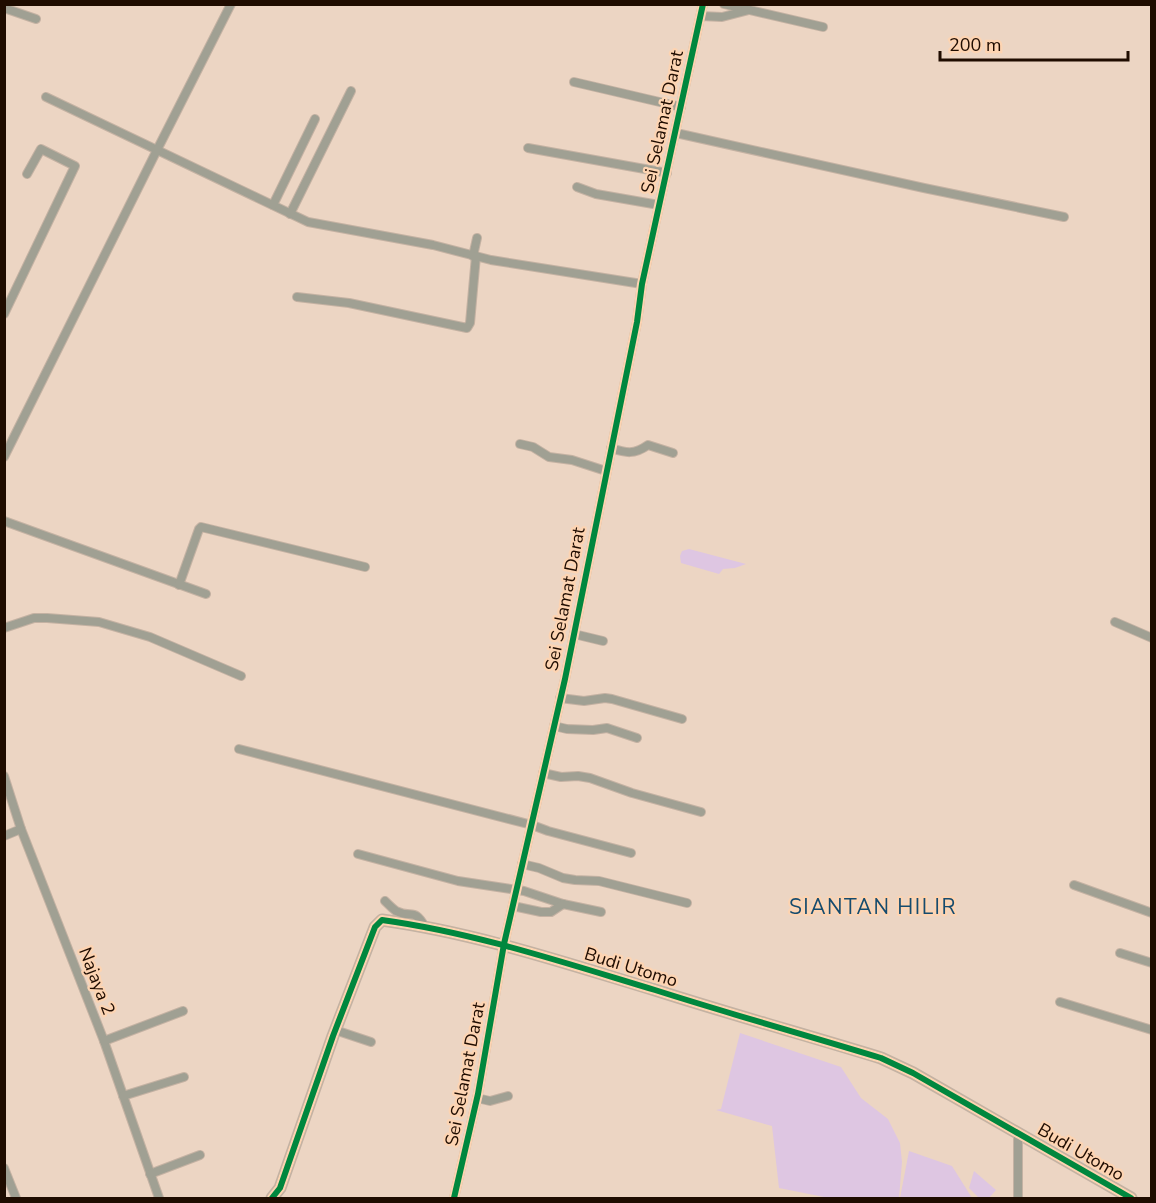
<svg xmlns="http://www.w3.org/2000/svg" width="1156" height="1203" viewBox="0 0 1156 1203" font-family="'Nunito Sans',sans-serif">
<rect width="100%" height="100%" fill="#ecd5c3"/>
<!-- green -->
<g fill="#dec6e2">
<path d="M689,549L746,564L735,568L723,569L719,574L681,563L680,556L682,551Z"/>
<path d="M740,1033L841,1067L861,1098L888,1119L900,1143L902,1162L899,1198H829L779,1188L772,1126L716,1110L721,1109Z"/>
<path d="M909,1151L952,1166L972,1198H900Z"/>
<path d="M974,1171L996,1190L989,1198H979L969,1188Z"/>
</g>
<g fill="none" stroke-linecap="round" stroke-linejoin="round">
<!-- street casing -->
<g stroke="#c4b2a3" stroke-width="10">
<g id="street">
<path d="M724,4L823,27"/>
<path d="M4,8L36,19"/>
<path d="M701,16L722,17L749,10"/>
<path d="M574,82L681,107"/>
<path d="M46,97L308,222L433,245L491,260L642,284"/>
<path d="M676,133L924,188L1064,217"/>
<path d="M528,148L667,173"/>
<path d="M577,187L596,194L659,205"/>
<path d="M273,205L315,119"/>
<path d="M290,214L351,91"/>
<path d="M473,256L477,238"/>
<path d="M297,297L349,303L467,328L470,323L476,256"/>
<path d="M4,314L75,166L41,149L27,174"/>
<path d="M520,444L533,447L549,457L572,460L606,471"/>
<path d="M611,448C626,453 634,455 648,445L673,453"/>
<path d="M4,457L157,150L231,4"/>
<path d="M4,521L206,594"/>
<path d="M179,585L199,529L201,527L365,567"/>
<path d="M1115,622L1152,638"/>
<path d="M4,628L34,618H47L99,622L150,637L241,676"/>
<path d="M574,634L603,641"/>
<path d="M560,698L584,701L605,698L612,699L682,719"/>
<path d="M554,726L567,729L593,730L607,728L637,738"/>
<path d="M239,749L532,825L548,831L631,853"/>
<path d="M543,773L561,777L578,776L590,778L632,793L701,812"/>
<path d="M4,776L21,829L104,1041L159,1198"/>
<path d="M4,836L21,829"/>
<path d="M358,854L458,881L524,891L563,904L601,912"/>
<path d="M522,864L539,868L563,878L575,880L599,881L687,903"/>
<path d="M1074,885L1152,913"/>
<path d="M385,901C388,904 392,908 396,911C412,919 414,907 425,927"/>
<path d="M513,906L541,912H551L563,904"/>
<path d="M1120,953L1152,963"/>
<path d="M1060,1002L1152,1030"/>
<path d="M335,1030L371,1042"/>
<path d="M104,1041L183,1011"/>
<path d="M123,1096L184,1077"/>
<path d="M477,1098L490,1101L508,1096"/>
<path d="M4,1168L16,1198"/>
<path d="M150,1174L200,1155"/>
<path d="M454,1198L478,1094L504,944L565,679L637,322L642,284L703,4"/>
<path d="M1018,1198V1133"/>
</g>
</g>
<!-- secondary casing -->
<g stroke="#c4b2a3" stroke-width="13">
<path id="secondary" d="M272,1198L280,1188L333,1036L375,927L382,920C476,933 565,963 655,990C730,1014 806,1035 881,1058L913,1073L1131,1198"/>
</g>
<!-- street -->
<use href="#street" stroke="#a0a093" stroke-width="8"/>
<!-- secondary -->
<use href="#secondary" stroke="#a19e8f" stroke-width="10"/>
<!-- cycleway casing -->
<g stroke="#fdd4b2" stroke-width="10">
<g id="cycleway">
<path d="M272,1198L280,1188L333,1036L375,927L382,920C476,933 565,963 655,990C730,1014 806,1035 881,1058L913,1073L1131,1198"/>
<path d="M454,1198L478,1094L504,944L565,679L637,322L642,284L703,4"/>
</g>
</g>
<!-- cycleway -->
<use href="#cycleway" stroke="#00873e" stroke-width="6"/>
</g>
<g text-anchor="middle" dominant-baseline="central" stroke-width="4.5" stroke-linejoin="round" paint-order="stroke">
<!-- street labels -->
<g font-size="18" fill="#1f0c00" stroke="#fdd4b2">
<text transform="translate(662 122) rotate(-78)">Sei Selamat Darat</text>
<text transform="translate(565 599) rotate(-79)">Sei Selamat Darat</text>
<text transform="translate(631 967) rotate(17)">Budi Utomo</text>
<text transform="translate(97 981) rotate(69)">Najaya 2</text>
<text transform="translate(465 1074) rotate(-79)">Sei Selamat Darat</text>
<text transform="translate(1081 1152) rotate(30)">Budi Utomo</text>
</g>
<!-- quarter labels -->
<g font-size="21" letter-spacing="1.5" fill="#154b6e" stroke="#fdd4b2">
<text x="873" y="907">SIANTAN HILIR</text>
</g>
</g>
<!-- border -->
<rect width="1156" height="1203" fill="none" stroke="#1f0c00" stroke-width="12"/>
<!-- scale -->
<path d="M940 51v9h188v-9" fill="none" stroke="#1f0c00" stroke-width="3"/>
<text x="949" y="51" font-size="18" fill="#1f0c00" stroke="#fdd4b2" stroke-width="4.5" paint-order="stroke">200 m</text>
</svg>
